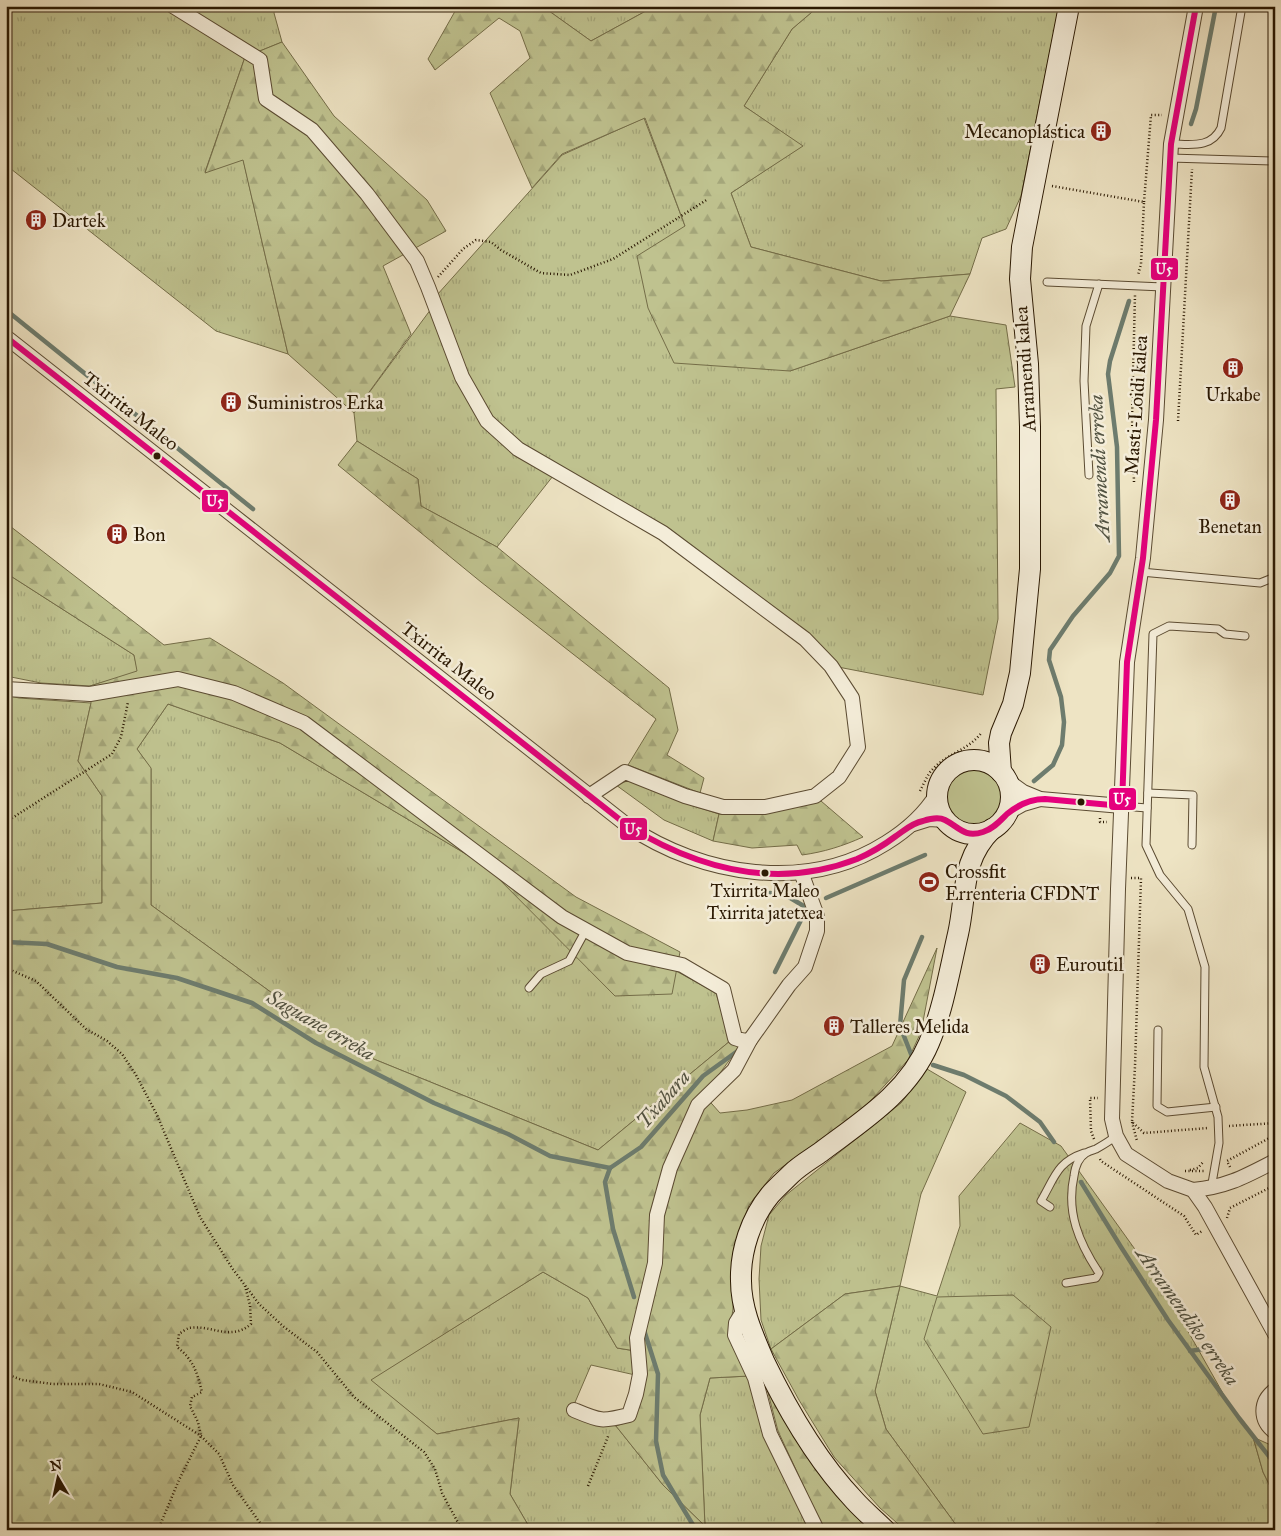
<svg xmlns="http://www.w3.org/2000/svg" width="1281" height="1536" viewBox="0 0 1281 1536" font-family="'IM FELL Great Primer',serif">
<defs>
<pattern id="grass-tufts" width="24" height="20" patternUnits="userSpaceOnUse" patternTransform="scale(1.25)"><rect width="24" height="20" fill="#bfc28f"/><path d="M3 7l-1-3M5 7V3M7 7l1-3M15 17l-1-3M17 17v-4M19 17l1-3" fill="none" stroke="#a4a67a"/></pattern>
<pattern id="forest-firs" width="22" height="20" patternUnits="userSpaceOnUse" patternTransform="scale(1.25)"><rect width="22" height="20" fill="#bfc28f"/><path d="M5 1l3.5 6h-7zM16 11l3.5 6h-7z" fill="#a4a67a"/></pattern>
</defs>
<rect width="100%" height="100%" fill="#eee4c4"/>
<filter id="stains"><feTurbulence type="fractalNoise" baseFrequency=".004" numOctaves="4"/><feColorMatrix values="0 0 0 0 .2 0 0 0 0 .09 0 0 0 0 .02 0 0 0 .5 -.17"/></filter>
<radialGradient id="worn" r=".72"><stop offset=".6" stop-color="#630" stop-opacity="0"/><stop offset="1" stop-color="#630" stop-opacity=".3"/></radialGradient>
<!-- grass -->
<g fill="url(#grass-tufts)" stroke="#746d48">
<path d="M6,6H275L274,13L282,42L245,57L205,172L243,159L288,354L216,331L6,165Z"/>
<path d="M542,6H655L591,41Z"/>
<path d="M819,6H1059L1021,196L1006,229L982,238L970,274L881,281L751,247L731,193L802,146L744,106L792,29Z"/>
<path d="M644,118L685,226L790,371L950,316L1006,325L1015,387L996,389L998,619L983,695L838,667L813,637L665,530L522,444L490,418L466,375L437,295L562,155Z"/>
<path d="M431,309L482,423L553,476L497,547L421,506L418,479L357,441L354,413Z"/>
<path d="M6,573L134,655L138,672L90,686L41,683L6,676Z"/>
<path d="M6,695L19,698L91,703L78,761L102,796V903L6,911Z"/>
<path d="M168,704L280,743L486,866L716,993L730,1041L598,1150L349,1049L151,905V769L137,749Z"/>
<path d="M630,780L688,804L719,814L713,841L664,820L616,785Z"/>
<path d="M927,1069L966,1092L921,1194L900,1286L937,1296L960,1226L959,1196L1020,1123L1061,1146L1167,1294L1234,1413L1253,1437L1263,1472L1275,1496V1530H1177L1179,1525L1157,1523L1148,1530H958L959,1529L886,1429L875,1391L900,1286L845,1294L771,1349L761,1320L759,1279L761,1246L769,1215L786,1195L901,1103Z"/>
<path d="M543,1272L588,1298L617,1348L642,1352L644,1377L591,1365L570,1414L616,1426L663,1485L705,1526L700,1415L710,1378L749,1376L813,1530H710L705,1526L699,1530H531L510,1494L519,1418L437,1434L370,1380Z"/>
</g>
<!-- forest -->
<g fill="url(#forest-firs)" stroke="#746d48">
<path d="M458,6H542L591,41L655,6H819L792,29L744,106L803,146L731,193L751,247L881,281L970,274L950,316L790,371L674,363L648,308L637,256L685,226L645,118L562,154L532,188L490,93L530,58L520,31L499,18L435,70L428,59Z"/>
<path d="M282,42L334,116L427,200L446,231L383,266L411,334L354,413L288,354L243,160L205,173L245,57Z"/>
<path d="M357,441L418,479L421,506L497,547L669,688L678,730L667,755L704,778L700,793L628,765L656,719L481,582L338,465Z"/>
<path d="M6,523L164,645L210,638L283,683L576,897L680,952L672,994L615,996L486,866L280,743L168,704L137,749L151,768V905L349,1049L598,1150L730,1041L739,1047L704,1095L720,1113L747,1110L792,1100L892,1046L937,948L921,1032L908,1060L863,1109L774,1173L749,1205L734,1248L733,1309L729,1336L749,1376L710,1378L700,1415L705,1526L710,1530H699L705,1526L663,1485L616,1426L633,1420L642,1352L617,1348L588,1298L543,1272L371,1380L437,1434L519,1418L510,1494L531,1530H6V911L102,903V796L78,761L91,703L90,686L137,671L134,655L6,573Z"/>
<path d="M821,801L863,837C843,846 824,852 802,855L797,845L752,848L713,841L719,814C757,815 785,811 821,801Z"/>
<path d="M900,1286L875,1391L886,1429L959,1529L958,1530H905L880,1508L834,1457L799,1400L771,1349L845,1294Z"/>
<path d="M1013,1295L1051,1327L1029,1427L983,1434L924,1339L937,1297Z"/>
<path d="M766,1385L841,1497L870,1530H824L778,1431Z"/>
<path d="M1253,1437L1275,1447V1496L1263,1472Z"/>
<path d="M1157,1523L1179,1525L1177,1530H1148Z"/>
</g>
<!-- green -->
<circle fill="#bfc28f" stroke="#746d48" cx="974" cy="797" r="28"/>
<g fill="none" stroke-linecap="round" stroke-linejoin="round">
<!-- stream -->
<g stroke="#6d7c6e" stroke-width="4.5">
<path d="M1191,124L1196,109L1216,6"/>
<path d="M6,310L253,509"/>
<path d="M1034,781L1053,765L1062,745L1064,722L1061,697L1049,660L1050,650L1073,616L1110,573L1119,556L1117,447L1108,374L1110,361L1129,301"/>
<path d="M770,893L787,896L807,908L775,972"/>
<path d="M826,898L925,855"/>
<path d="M6,942L47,944L117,967L177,978L252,1003L316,1043L434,1103L508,1134L550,1156L610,1168"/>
<path d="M911,1054L900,1026L904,980L922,937"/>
<path d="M933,1065L964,1075L1006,1096L1040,1122L1054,1142"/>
<path d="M610,1168L641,1147L703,1076L739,1050"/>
<path d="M610,1168L605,1182L613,1229L634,1297"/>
<path d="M1081,1182L1121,1247L1168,1320L1239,1418L1275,1464"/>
<path d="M644,1330L658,1374L656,1441L663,1475L696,1530"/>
<path d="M1190,1351L1203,1349"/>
</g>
<!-- lane casing -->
<g stroke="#5b4b32" stroke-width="9">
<g id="lane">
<path d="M1171,144C1190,144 1211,149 1221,128L1242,6"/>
<path d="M1170,158L1275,161"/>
<path d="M1047,282L1163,287"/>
<path d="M1089,475L1084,381L1086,326L1099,284"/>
<path d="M1141,572L1260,583L1275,577"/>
<path d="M1148,793L1193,795L1192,845"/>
<path d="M1122,806L1147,808"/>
<path d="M529,988L541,974L569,961L586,930"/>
<path d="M1158,1030L1157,1106L1167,1112L1216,1107"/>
<path d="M1211,1189L1219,1143L1218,1117L1204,1067L1205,967L1188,909L1160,875L1146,845L1153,634L1169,626L1218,629L1225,634L1245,636"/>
<path d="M1050,1207L1041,1201C1055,1177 1057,1162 1084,1153"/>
<path d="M1066,1283L1096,1278L1099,1273C1079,1243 1066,1212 1074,1176C1075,1168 1078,1158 1086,1153C1089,1151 1093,1150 1096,1149C1103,1145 1110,1141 1116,1136"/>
</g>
</g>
<!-- street casing -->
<g stroke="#5b4b32" stroke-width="16">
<g id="street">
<path d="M173,6L260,60L266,99L312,130L367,194L417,261L428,287L462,377L487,421L518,449L663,533L805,639L831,666L852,698L858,747L839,777L815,796L765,807H723L685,796L625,772L589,796"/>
<path d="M1196,6L1171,144L1156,420L1143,558L1127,662L1118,889L1112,1119L1116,1136L1126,1154L1168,1181L1193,1190L1205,1207L1275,1334"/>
<path d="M6,337L628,826C702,876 807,893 886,843C907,830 924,815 937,794"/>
<path d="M6,689L90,694L178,679L234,693L304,723L562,917L627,953L682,965L723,989L735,1038L744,1041L750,1040"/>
<path d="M1008,781L1023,792L1040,799L1122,806"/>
<path d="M1007,813L1023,804L1040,799"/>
<path d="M913,824L929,819L945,820"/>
<path d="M1193,1190C1227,1187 1246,1176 1275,1161"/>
<path d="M744,1310L736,1323L735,1335L755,1378L770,1434L817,1530"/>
<path d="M1275,1390C1259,1402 1260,1421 1275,1432"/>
<path d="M574,1410C600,1421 601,1422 629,1415L636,1394L640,1374L637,1338L655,1263L657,1215L670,1168L698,1105L734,1070L750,1040L789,985L805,967L817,931V916L801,872"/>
</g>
</g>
<!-- secondary casing -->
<g stroke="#2a1802" stroke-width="22">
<g id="secondary">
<circle cx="974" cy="797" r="37"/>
<path d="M1001,772L999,743L1001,733L1013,704L1020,673L1030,569V427L1028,364L1020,279L1022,247L1069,6"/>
<path d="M885,1530C875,1520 864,1511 855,1501C817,1461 788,1411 764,1361C753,1335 741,1309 741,1281C740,1251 751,1218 770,1195C776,1188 784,1181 791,1174C799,1166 811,1159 821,1152C862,1121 908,1093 929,1043C943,1010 950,969 958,934C967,894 960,861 992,829"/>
</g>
</g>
<!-- path -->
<g stroke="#2a1802" stroke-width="2.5" stroke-dasharray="1 2.5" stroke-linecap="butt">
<path d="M1052,186L1144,202L1141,264L1138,275"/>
<path d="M1144,202L1151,115H1162"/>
<path d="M438,277L463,249L476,240L491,242L501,250L541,273L570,275L613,259L708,199"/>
<path d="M1178,421L1192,169"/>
<path d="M1134,482L1132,418L1135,295"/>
<path d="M920,791C924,784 927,775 932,770C946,754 969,750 982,732"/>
<path d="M1100,818V822H1107"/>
<path d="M6,822L112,754L121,737L128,702"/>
<path d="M1131,878H1141L1135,1066L1132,1122L1144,1133L1208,1128"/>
<path d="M6,968L36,981L86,1029L107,1041L122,1054L136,1075L157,1115L200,1217L232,1268L259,1304L284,1327L317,1352L354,1397L424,1452L435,1469L442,1493L462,1530"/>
<path d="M1132,1122L1137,1141"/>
<path d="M1229,1126L1275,1123"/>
<path d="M1094,1139L1091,1131L1090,1098H1098"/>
<path d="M1100,1159L1101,1161L1184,1216L1196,1235L1202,1231"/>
<path d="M1230,1167L1227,1161L1275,1135"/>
<path d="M1190,1170L1198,1168L1204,1161"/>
<path d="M1185,1171H1204"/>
<path d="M1227,1218L1230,1208L1275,1185"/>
<path d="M6,1374L22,1380L53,1384H99L132,1392L201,1436L219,1454L233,1485L265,1530"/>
<path d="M588,1486L609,1434"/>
<path d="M6,1528L22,1530"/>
<path d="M158,1530L179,1480L201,1436L198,1422L190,1406L192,1397L202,1392C197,1373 194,1360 177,1347L179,1334C182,1332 186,1329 189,1328C211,1324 230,1342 251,1324L250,1305L245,1286"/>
</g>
<!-- lane -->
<use href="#lane" stroke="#f4edd9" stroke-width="7"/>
<!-- street -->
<use href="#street" stroke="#f4edd9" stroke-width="14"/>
<!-- secondary -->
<use href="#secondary" stroke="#f4edd9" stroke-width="20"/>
<!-- bus-1 casing -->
<g stroke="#f4edd9" stroke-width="10">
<path id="bus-1" d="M6,337L628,826C698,869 777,890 857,859C871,853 884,845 896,836C905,830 912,823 923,821C929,819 939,817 945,820C959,827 964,838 983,832C993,829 1000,821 1007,814C1018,805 1031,799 1045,799L1122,806L1127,662L1143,558L1156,420L1171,144L1196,6"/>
</g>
<!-- bus-1 -->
<use href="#bus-1" stroke="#e5007d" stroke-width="6"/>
</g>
<!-- icons -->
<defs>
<g id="building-disc" transform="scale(1.125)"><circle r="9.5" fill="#8f2418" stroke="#f4edd9"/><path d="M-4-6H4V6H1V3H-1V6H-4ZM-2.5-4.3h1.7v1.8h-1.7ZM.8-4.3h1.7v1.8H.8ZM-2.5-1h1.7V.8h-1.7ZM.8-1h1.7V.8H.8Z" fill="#fff"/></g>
<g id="stadium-disc" transform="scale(1.125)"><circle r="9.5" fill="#8f2418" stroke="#f4edd9"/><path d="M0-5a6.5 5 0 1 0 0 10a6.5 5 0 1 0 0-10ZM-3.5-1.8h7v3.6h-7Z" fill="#fff"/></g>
</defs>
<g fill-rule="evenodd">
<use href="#building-disc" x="1101" y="131"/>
<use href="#building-disc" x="36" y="220"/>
<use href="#building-disc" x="1233" y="368"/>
<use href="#building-disc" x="231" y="402"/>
<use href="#building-disc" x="1230" y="500"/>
<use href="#building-disc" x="117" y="534"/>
<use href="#stadium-disc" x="929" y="882"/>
<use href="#building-disc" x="1040" y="964"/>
<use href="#building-disc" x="834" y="1026"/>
</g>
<!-- markers -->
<g fill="#2a1802" stroke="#f4edd9" stroke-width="2">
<circle cx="157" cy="456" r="4.5"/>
<circle cx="1081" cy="802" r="4.5"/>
<circle cx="765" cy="873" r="4.5"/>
</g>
<g text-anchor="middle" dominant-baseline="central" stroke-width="5" stroke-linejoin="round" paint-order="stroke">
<!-- bus labels -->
<g font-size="18" fill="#2a1802" stroke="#f4edd9">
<text x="765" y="891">Txirrita Maleo<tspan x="765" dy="22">Txirrita jatetxea</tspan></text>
</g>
<!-- poi labels -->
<g font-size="19" fill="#2a1802" stroke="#f4edd9" text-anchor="start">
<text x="1085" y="131" text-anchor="end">Mecanoplástica</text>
<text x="52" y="220">Dartek</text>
<text x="1233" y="394" text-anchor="middle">Urkabe</text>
<text x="247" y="402">Suministros Erka</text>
<text x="1230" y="526" text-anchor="middle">Benetan</text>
<text x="133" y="534">Bon</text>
<text x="945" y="871">Crossfit<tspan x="945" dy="22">Errenteria CFDNT</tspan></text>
<text x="1056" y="964">Euroutil</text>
<text x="850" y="1026">Talleres Melida</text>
</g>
<!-- street labels -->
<g font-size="19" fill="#2a1802" stroke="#f4edd9">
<text transform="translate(1025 369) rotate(-94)">Arramendi kalea</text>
<text transform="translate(1136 405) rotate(-86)">Masti-Loidi kalea</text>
<text transform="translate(131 411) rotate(38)">Txirrita Maleo</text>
<text transform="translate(449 661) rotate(38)">Txirrita Maleo</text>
</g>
<!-- water labels -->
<g font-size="20" font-style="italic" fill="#515241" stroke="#f4edd9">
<text transform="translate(1099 468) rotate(-93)">Arramendi erreka</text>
<text transform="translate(321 1025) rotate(30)">Saguane erreka</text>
<text transform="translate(663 1099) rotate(-49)">Txabara</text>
<text transform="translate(1188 1316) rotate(55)">Arramendiko erreka</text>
</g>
</g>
<g stroke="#f4edd9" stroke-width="2">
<rect x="1150" y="257" width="29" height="24" rx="5" fill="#e5007d"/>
<rect x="201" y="489" width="28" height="24" rx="5" fill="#e5007d"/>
<rect x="1108" y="787" width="29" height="24" rx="5" fill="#e5007d"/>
<rect x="619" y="817" width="29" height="24" rx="5" fill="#e5007d"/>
</g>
<g font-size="14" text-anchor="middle" font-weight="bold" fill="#fff">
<text x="1164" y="274">U5</text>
<text x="215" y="506">U5</text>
<text x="1122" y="804">U5</text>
<text x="633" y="834">U5</text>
</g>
<!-- margin -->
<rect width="1281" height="1536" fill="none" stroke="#eee4c4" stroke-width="25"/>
<rect x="8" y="8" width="1266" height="1521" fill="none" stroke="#2a1802" stroke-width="2.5"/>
<rect x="12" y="12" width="1256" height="1511" fill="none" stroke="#2a1802"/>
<!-- north arrow -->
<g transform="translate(58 1478) rotate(351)" stroke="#f4edd9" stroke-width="4" paint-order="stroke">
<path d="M0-4L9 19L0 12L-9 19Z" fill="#2a1802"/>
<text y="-8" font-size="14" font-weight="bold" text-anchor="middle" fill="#2a1802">N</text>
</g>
<rect width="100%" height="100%" filter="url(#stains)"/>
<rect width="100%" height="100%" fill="url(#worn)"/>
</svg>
